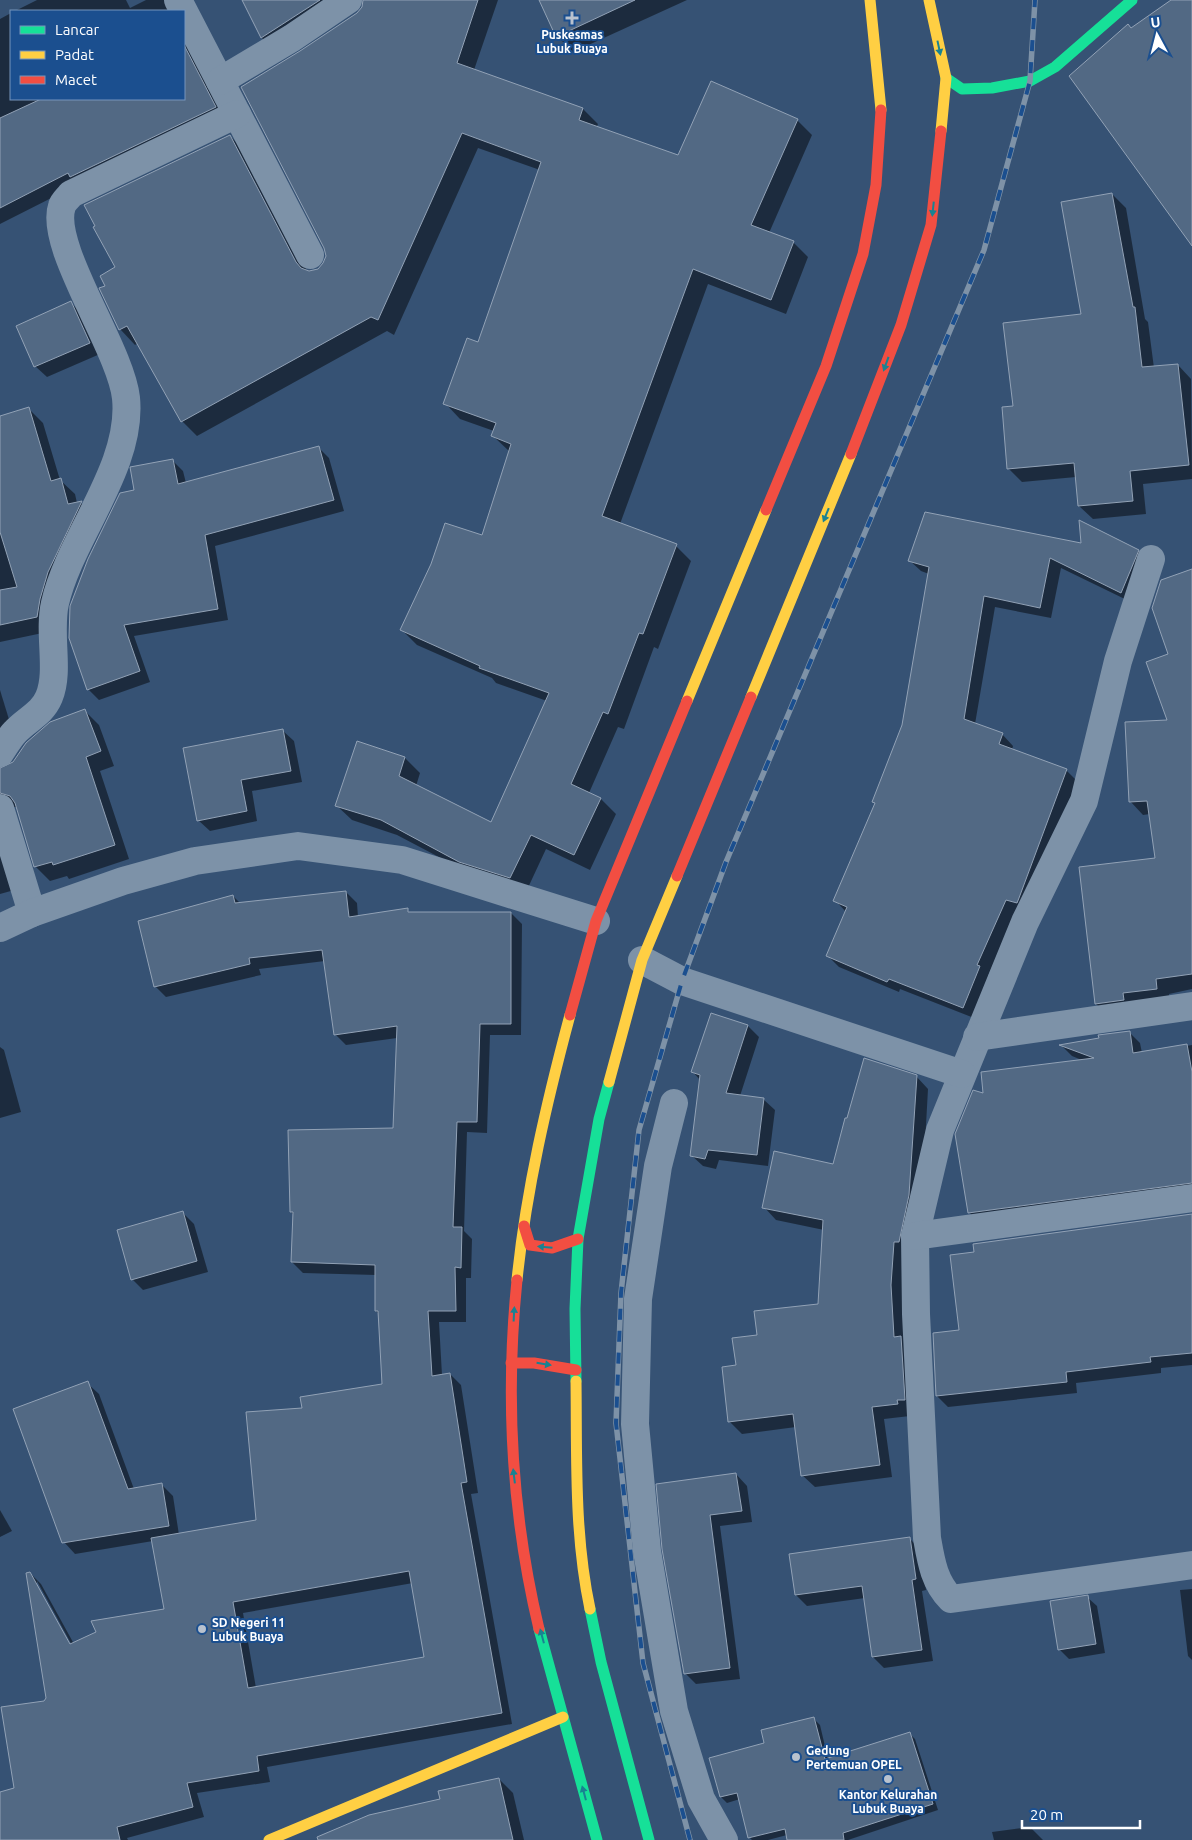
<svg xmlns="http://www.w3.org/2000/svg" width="1192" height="1840" viewBox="0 0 1192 1840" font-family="Ubuntu,sans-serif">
<rect width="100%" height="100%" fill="#365274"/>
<!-- shadow -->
<g fill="#0007" fill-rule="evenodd">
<path d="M37,0H126L130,8L146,0H165L172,11H15Z"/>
<path d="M243,0H360L277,53L262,38Z"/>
<path d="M365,0H498L474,70L583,109L598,124L596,128L679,157L797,120L812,135L769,233L793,242L808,257L786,314L708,284L620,524L676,546L691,561L658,649L654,647L624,729L618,727L589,793L601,799L616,814L590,870L546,849L526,892L475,876L397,835L352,820L336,805L358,742L405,758L420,773L416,786L492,824L547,701L496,683L492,678L417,645L402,630L482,537L510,452L493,436L494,431L460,419L445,403L478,343L540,170L478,148L394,335L387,331L197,436L182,421L138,343L135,345L120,329L107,286L117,268L230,136L245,151L307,271L318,270L324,264L327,255L301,52L358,14L363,7Z"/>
<path d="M540,0H687L573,52L557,36Z"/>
<path d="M11,13V99H184V37L226,118L79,184L0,224V19Z"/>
<path d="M1112,194L1126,208L1145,319L1148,322L1154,368L1178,365L1191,379L1192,479L1143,484L1146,514L1093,519L1079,506L1076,477L1022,482L1009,469L1015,407L1082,315Z"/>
<path d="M71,303L82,314L100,354L47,377L35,366Z"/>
<path d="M28,408L43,423L60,480L75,494L77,503H81L95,517L52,631L0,642V417Z"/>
<path d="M318,447L329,458L344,511L215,546L228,620L134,636L150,682L99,700L88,689L136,491L172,460L183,471L186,483Z"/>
<path d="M1082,545L1138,551L1149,562L1133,603L1061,568L1051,618L995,607L975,724L1002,734L1013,746L1012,750L1066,770L1077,781L1030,909L1017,910L988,976L990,978L974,1018L900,989L899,992L839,967L828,956L846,912L835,900L876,803L904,725L929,574L921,571L909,560Z"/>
<path d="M1192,571V989L1169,994L1170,1002L1110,1017L1096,1004L1156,859L1150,814L1143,815L1130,801L1169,721L1170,655Z"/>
<path d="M0,690L15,739L0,762Z"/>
<path d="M85,711L99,725L114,766L100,771L129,859L69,879L67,876L50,881L35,866L17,807H10L0,817V770L8,768L27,744Z"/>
<path d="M282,730L294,741L302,782L252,791L257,821L210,831L198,820Z"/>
<path d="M0,831L18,889L0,894Z"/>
<path d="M346,892L357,903L358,917L407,910L410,913H511L522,924L521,1035H490L487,1133L467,1132L464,1231L472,1239L471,1278H466V1322H439L442,1375L450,1374L461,1385L478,1493L471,1494L512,1724L267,1767L270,1782L197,1793L204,1817L127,1838L128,1840H24L45,1702L48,1699L30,1573L41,1584L74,1644L165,1610L153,1541L75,1554L64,1542L87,1383L99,1394L134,1489L162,1485L173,1496L179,1535L257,1521L303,1409L384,1385L380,1315L376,1311V1275L303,1273L292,1262L294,1215L291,1212L394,1130L397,1038L346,1045L335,1034L325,961L259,969L261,975L166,997L155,986L233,896L241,904ZM37,1581L74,1649L72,1650L37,1587ZM413,1583L426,1658L256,1688L243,1613Z"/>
<path d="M712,1014L748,1026L759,1037L740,1096L763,1099L775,1110L768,1166L719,1160L716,1169L703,1166L691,1155L700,1080L693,1072Z"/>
<path d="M1129,1032L1140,1043L1142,1053L1192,1045V1195L980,1224L969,1212L985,1095L1084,1061L1072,1056L1062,1046Z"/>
<path d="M0,1047L4,1050L21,1112L0,1118Z"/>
<path d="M916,1076L928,1089L910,1416L884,1419L892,1477L815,1487L802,1475L796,1427L742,1434L729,1421L737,1366L758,1336L819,1305L824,1230L776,1220L764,1207L834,1165Z"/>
<path d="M183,1213L194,1224L208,1272L143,1290L132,1279Z"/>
<path d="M1192,1215V1365L1161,1368V1373L1076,1383L1077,1393L948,1407L937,1396L960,1331L976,1253Z"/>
<path d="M736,1474L747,1486L752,1522L720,1526L740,1679L696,1684L685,1673L664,1549Z"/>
<path d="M0,1510L12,1531L0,1537Z"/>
<path d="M910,1539L921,1550L926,1590L922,1591L933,1661L884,1668L873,1657L865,1598L807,1606L796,1595Z"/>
<path d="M1192,1589V1660L1188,1656L1180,1590Z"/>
<path d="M1087,1597L1097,1606L1105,1653L1069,1659L1059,1649Z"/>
<path d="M814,1719L820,1725L828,1759L909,1733L915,1739L938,1810L848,1840H789L787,1835L768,1840H752L749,1837L740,1799L727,1803L721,1797L711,1758L765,1744Z"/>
<path d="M499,1779L513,1793L524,1840H356L442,1800Z"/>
<path d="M1030,1827L1043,1840H994L992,1832Z"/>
</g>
<!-- building -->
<g fill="#526984" stroke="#92a2b6" fill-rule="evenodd">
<path d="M242,0H320L261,38Z"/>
<path d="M363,0H478L457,63L583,108L579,120L678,155L711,81L798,119L751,225L794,241L771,300L693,269L602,516L677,544L643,634L639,633L608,714L603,712L571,784L601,798L574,855L531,835L510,878L459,862L381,820L335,806L357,741L405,757L399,776L491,822L549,693L479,668L480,666L400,630L431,564L445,523L482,535L511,444L491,436L496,423L443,404L467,338L478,342L541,162L462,133L378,320L371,317L181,422L127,326L119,330L99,288L105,286L100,276L115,267L93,227L95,226L84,205L230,135L296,262L301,268L309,271L318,269L323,263L326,256L324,248L241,87L300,51L357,13L362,7Z"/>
<path d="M539,0H635L556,37Z"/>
<path d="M1171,0H1192V246L1069,76L1128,24L1131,28Z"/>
<path d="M184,45L216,107L70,177L68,173L0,208V118L41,99H184Z"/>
<path d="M1112,193L1133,307H1135L1142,367L1178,364L1189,465L1130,471L1133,501L1078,506L1074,463L1007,469L1002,407L1013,406L1003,323L1081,314L1061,202Z"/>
<path d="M71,301L90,343L34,367L16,326Z"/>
<path d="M29,407L51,481L61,478L68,504L82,501L48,572L40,599L37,617L0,625V590L17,587L0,532V416Z"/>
<path d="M319,446L334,500L205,535L218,609L124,625L140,671L87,690L69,638L70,606L88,559L120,493L134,490L130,467L173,459L178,484Z"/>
<path d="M925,512L1081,543L1079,520L1139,550L1121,593L1050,558L1040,608L984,596L964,719L1003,733L999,744L1067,769L1019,898L1017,903L1006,900L977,965L980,966L963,1008L889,979L887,982L826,956L847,907L833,901L875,803L872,802L902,725L929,567L908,561Z"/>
<path d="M1192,569V974L1156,979L1157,989L1123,993L1124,1000L1095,1004L1079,867L1155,858L1147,801L1129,802L1125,722L1167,720L1146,662L1168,654L1152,608L1161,580Z"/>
<path d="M85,709L101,751L86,757L115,845L53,865L52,862L34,867L15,803L10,796L0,793V768L13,762L26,743L50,722Z"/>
<path d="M283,729L291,771L241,780L247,811L197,821L183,748Z"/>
<path d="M346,891L349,917L408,908V912H511V1024H480L477,1122H457L453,1227H462L461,1268L455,1267L456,1311H428L432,1376L450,1373L467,1482L461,1483L502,1713L257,1756L259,1771L187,1783L193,1807L117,1827L120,1840H0V1792L14,1788L1,1707L44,1701L46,1698L26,1573L30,1572L70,1644L96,1632L91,1621L164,1609L151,1538L256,1520L246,1412L302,1408L300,1397L382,1384L378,1311H375V1265L291,1262L293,1212H290L288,1130L393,1128L397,1026L334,1035L322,950L249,958L250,964L154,987L138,921L233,895L235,903ZM409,1571L424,1657L248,1688L233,1602Z"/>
<path d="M711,1013L748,1025L726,1093L764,1098L757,1155L708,1150L705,1159L690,1156L700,1075L691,1072Z"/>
<path d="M1130,1031L1133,1053L1187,1044L1192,1072V1183L968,1213L955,1134L973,1090L983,1093L981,1072L1094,1058L1059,1045L1099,1038L1098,1035Z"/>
<path d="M864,1058L917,1075L909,1195L899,1242H894L891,1285L894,1337L901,1336L905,1400H897L898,1404L872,1407L880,1465L801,1476L793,1414L728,1422L722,1367L736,1365L732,1338L757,1335L754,1311L818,1304L823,1220L762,1208L774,1151L833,1164L845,1118H847Z"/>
<path d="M183,1211L197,1261L131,1280L117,1230Z"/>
<path d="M1192,1214V1353L1150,1357L1151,1362L1066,1372L1067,1382L936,1396L933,1333L959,1330L950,1255L974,1252L973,1244Z"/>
<path d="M88,1381L128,1489L162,1483L169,1526L62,1543L13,1409Z"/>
<path d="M736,1473L742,1511L710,1515L730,1668L684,1674L662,1549L656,1484Z"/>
<path d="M910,1537L916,1579L912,1580L922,1650L872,1657L862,1586L795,1595L789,1554Z"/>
<path d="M1088,1595L1096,1644L1058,1650L1050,1601Z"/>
<path d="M814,1717L825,1759L910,1732L933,1804L843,1833L844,1840H787L785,1829L748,1838L737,1793L720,1797L709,1758L764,1743L761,1730Z"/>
<path d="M499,1778L513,1840H318L317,1837L369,1815L440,1799L438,1791Z"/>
</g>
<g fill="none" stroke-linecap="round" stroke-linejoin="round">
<!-- street -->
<g stroke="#7d92a8" stroke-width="28">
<path d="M178,0L310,255"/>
<path d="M220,81L292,38L348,0"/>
<path d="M1151,559L1118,661L1084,801L1025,922L940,1130L915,1236L916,1314L927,1538C931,1561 934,1582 951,1599L1192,1565"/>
<path d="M0,753C5,746 9,738 15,732C27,719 42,714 49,697C60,671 48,634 55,603C70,537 133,467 126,398C121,349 48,246 62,206C63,202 68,198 71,194L237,114"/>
<path d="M0,808L32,913"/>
<path d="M0,928L32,913L123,881L195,861L298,846L402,860L596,921"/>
<path d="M642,960L682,981L962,1074"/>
<path d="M977,1037L1192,1006"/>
<path d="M674,1103L658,1166L638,1299L635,1424L647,1551L674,1711L701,1799L724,1840"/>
<path d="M915,1236L1192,1198"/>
</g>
<!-- fast -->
<g stroke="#16e098" stroke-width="11">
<path d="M946,78L962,89L992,88L1030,81L1055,67L1132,0"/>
<path d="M576,1381L575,1309L578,1239L599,1119L609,1082"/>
<path d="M590,1609L601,1662L649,1840"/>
<path d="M539,1629L597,1840"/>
</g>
<!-- slow -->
<g stroke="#ffcf43" stroke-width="11">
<path d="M870,0L881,110"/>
<path d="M929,0L946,78L941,131"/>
<path d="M751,697L851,454"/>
<path d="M687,701L766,510"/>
<path d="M609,1082L642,960L677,876"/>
<path d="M517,1280C526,1190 547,1101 570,1015"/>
<path d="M576,1381C577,1457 574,1534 590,1609"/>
<path d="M269,1840L563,1717"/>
</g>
<!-- jam -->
<g stroke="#f24e42" stroke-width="11">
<path d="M851,454L901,325L931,225L941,131"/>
<path d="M766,510L826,366L863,254L876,185L881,110"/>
<path d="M677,876L751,697"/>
<path d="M570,1015L596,921L687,701"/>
<path d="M524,1226L530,1245L552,1248L578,1239"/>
<path d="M517,1280C505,1399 511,1512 539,1629"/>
<path d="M511,1363H534L576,1370"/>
</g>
<!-- rail casing -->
<g stroke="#7e92a7" stroke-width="5.5">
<path id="rail" d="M690,1840L643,1663L616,1423L621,1293L639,1130L682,981L726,862L984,250L1030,81L1035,0"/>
</g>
<!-- rail -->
<use href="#rail" stroke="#1b4f8f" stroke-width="4" stroke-dasharray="11" stroke-linecap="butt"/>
</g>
<!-- one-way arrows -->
<defs><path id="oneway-solid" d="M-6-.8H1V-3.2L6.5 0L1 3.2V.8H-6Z" transform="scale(1.25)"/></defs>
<g fill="#198292">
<use href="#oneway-solid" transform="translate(939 48) rotate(78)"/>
<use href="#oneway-solid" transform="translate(933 209) rotate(96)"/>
<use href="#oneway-solid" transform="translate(886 364) rotate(110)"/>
<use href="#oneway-solid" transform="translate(826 515) rotate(112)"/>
<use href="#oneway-solid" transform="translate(545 1247) rotate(-175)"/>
<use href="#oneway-solid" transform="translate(514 1314) rotate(-87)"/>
<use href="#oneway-solid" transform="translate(544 1364) rotate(9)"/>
<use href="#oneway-solid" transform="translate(514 1476) rotate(-97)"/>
<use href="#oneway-solid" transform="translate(542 1636) rotate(-105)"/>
<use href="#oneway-solid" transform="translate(584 1793) rotate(-105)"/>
</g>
<!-- markers -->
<g fill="#b9c2ce" stroke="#1b4f8f" stroke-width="2">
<path d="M569.5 10.5h5v5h5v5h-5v5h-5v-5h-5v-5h5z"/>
<circle cx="202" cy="1629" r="5"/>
<circle cx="796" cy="1757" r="5"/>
<circle cx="888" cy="1779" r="5"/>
</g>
<g text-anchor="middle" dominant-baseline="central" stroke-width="4" stroke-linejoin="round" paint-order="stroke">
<!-- poi labels -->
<g font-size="12" font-weight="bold" fill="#fff" stroke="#1b4f8f">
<text x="572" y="34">Puskesmas<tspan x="572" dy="14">Lubuk Buaya</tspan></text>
<text x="212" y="1622" text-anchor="start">SD Negeri 11<tspan x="212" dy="14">Lubuk Buaya</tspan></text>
<text x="806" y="1750" text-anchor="start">Gedung<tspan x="806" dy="14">Pertemuan OPEL</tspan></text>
<text x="888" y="1794">Kantor Kelurahan<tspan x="888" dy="14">Lubuk Buaya</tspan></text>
</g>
</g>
<!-- legend -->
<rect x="10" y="10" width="175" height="90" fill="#1b4f8f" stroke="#7695bc"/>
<rect x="20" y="26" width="25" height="8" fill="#16e098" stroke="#7695bc"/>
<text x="55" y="35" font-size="15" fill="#ffffff">Lancar</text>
<rect x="20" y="51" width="25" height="8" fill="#ffcf43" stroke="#7695bc"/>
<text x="55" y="60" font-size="15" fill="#ffffff">Padat</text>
<rect x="20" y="76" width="25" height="8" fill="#f24e42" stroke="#7695bc"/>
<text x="55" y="85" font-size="15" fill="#ffffff">Macet</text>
<!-- north arrow -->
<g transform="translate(1157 35) rotate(353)" stroke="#1b4f8f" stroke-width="4" paint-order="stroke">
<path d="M0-4L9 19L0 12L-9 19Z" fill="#ffffff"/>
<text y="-8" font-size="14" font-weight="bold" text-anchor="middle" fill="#ffffff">U</text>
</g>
<!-- scale -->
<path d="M1022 1820v8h118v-8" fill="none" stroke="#ffffff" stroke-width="2.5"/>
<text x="1030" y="1820" font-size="15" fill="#ffffff" stroke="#1b4f8f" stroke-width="4" paint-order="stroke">20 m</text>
</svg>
